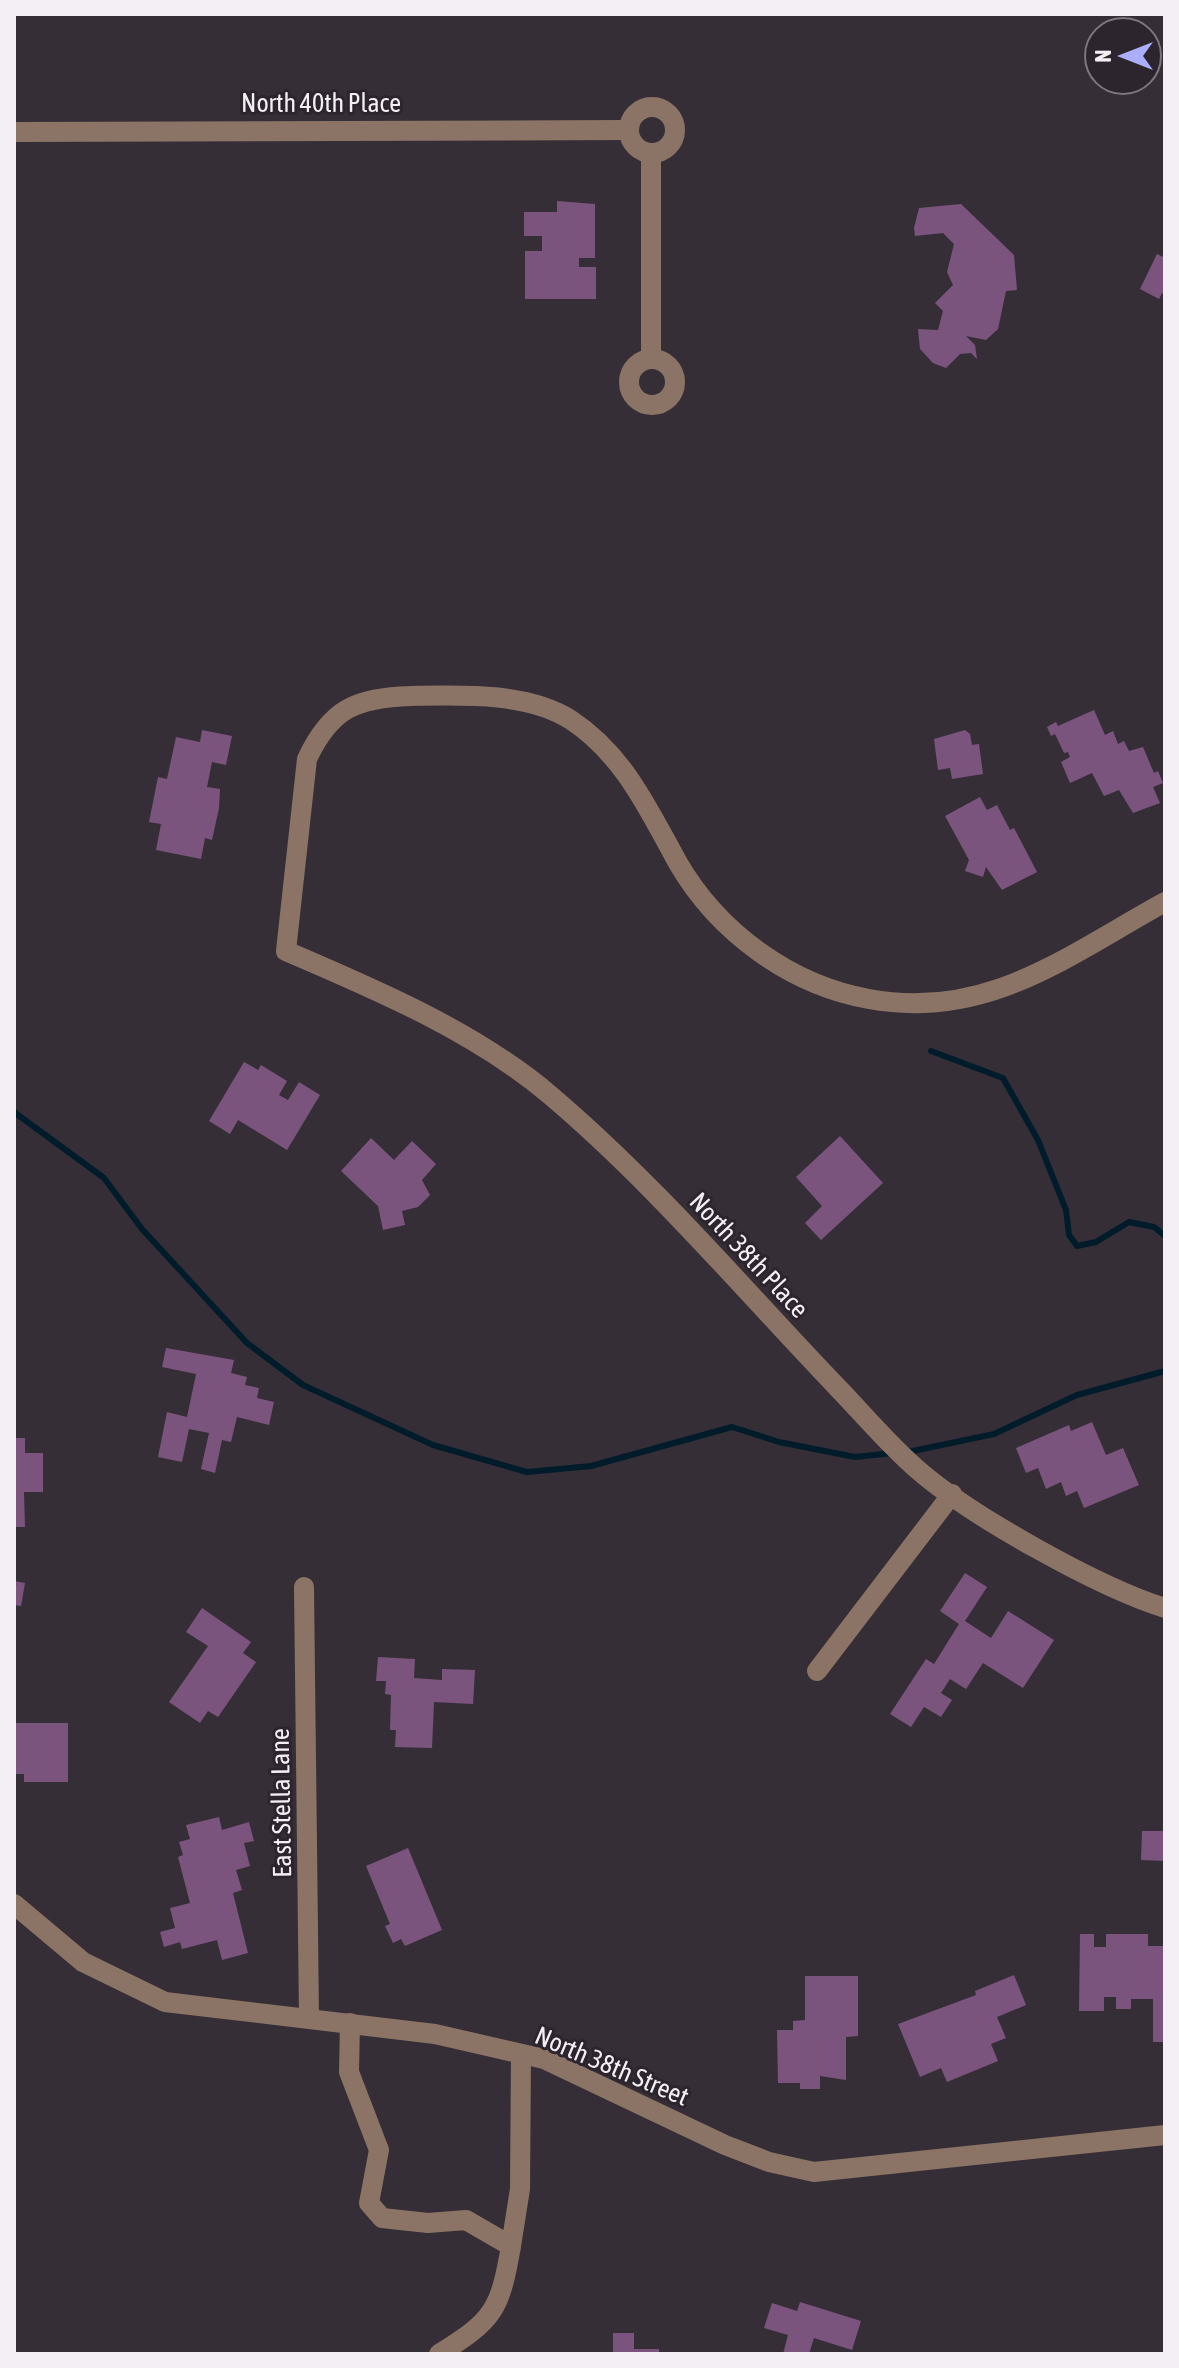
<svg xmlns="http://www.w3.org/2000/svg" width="1179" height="2368" viewBox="0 0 1179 2368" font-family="'Asap Condensed',sans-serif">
<rect width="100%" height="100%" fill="#362e37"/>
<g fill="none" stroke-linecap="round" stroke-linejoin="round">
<!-- stream -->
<g stroke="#001c2b" stroke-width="6">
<path d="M931,1051L1003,1078L1038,1140L1066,1210L1069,1235L1077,1246L1096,1242L1129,1222L1154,1227L1165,1236"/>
<path d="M14,1112L104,1178L142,1229L247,1343L303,1385L433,1445L527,1472L591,1466L732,1427L779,1442L855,1457L893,1453"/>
<path d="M908,1452L994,1434L1077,1395L1165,1371"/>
</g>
</g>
<!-- building -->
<g fill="#7b547e">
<path d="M557,201L595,204V258H579V267H596V299H525V251H542V236H524V212H557Z"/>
<path d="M961,204L1014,255L1017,290L1006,291L998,329L986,340L966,336L975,345L977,359L971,353L960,354L946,368L933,363L920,349L918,329L938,330L943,311L935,303L953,285L947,272L954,244L943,233L915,236L914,228L919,208Z"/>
<path d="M1157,254L1165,258V295L1162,293L1159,299L1140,289Z"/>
<path d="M1094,710L1105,735L1113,731L1118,744L1124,741L1129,751L1143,747L1154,773L1158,771L1163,783L1153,787L1160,803L1133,813L1119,790L1104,796L1092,773L1070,783L1061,762L1070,757L1068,752L1064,753L1055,734L1051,736L1047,727L1056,722L1058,726Z"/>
<path d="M202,730L232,736L226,765L212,762L207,787L220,789L219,808L212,840L205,838L201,859L156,850L161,824L149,822L158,777L167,779L176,737L200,742Z"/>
<path d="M965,730L970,734L972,745L979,744L983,774L952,779L950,768L938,770L934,739Z"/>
<path d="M980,797L987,810L997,805L1010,830L1014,828L1037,872L1002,890L986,867L983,877L965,871L969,860L945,816Z"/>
<path d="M244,1062L258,1070L261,1065L287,1081L279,1095L288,1100L299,1082L320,1095L287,1150L238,1120L230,1134L209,1121Z"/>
<path d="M840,1136L883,1183L821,1240L805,1223L822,1206L796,1177Z"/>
<path d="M371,1138L394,1160L412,1141L436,1164L422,1180L430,1195L418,1207L402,1211L405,1225L383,1230L378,1206L341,1171Z"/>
<path d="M166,1348L234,1360L231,1373L247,1377L245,1385L259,1388L257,1398L274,1402L269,1425L237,1417L231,1442L222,1440L215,1473L201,1469L209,1433L189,1429L182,1462L158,1457L167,1412L187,1417L196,1374L162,1367Z"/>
<path d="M1092,1422L1106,1455L1123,1448L1139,1485L1084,1508L1077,1491L1066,1496L1061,1482L1046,1489L1038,1468L1026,1473L1016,1448L1069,1425L1071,1431Z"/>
<path d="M14,1438H25V1453H43V1492H24L25,1527H14Z"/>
<path d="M965,1573L987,1587L965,1621L991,1638L1008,1611L1054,1640L1023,1688L983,1663L966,1689L950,1679L941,1693L952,1700L941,1717L924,1707L911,1727L890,1714L926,1659L934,1664L959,1624L940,1611Z"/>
<path d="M14,1581L25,1583L21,1606L14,1605Z"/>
<path d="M202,1608L251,1642L243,1653L256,1662L218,1717L208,1711L200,1723L169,1702L208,1646L186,1632Z"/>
<path d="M378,1657L415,1659L414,1678L442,1680V1669L475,1670L473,1704L434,1702L432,1748L395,1747L396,1730H390L391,1695L385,1694L386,1681H376Z"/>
<path d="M14,1723H68V1782H24V1774H14Z"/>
<path d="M219,1817L222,1830L249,1822L254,1841L244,1843L250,1866L236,1870L242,1890L233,1893L248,1953L222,1960L217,1940L182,1949L180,1942L164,1947L160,1932L175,1928L170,1908L190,1903L178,1857L183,1855L179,1842L190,1839L186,1825Z"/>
<path d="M1142,1831H1165V1861L1141,1860Z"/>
<path d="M408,1848L442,1930L405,1946L401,1939L393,1943L385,1926L390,1924L366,1866Z"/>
<path d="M1080,1934H1094V1947H1106V1934H1148V1946H1165V2042H1153V1999H1131V2009H1116V1997H1104V2011H1079Z"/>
<path d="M1014,1975L1026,2005L997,2017L1006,2038L991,2044L998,2061L947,2082L941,2068L920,2077L898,2024L976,1995L975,1991Z"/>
<path d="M805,1976H858V2036L846,2037V2080L820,2076V2089H800V2083H778L777,2030H793V2021L805,2020Z"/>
<path d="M800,2302L861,2321L852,2350L814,2338L809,2354H783L788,2335L764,2328L772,2303L797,2311Z"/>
<path d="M613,2333H634V2349H659V2354H613Z"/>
</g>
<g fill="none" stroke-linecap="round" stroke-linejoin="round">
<!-- minor -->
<g stroke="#8b7465" stroke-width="20">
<circle cx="652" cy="130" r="23"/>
<path d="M14,132L628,130"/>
<circle cx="652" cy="382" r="23"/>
<path d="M651,359V154"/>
<path d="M1165,902C1068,955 987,1021 869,999C790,985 718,932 678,863C648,809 624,755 571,720C528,692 461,695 411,696C356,698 331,708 307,759L286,951C375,989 476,1032 550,1095C655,1184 743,1289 838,1388C864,1415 889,1445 918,1470C971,1516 1098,1587 1165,1608"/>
<path d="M304,1587L309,2018"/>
<path d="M817,1671L952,1494"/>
<path d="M14,1904L83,1962L165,2002L435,2034L544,2059L725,2145L769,2162L814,2172L1165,2135"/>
<path d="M350,2023L349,2072L379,2150L369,2203L382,2218L428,2223L466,2220L511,2246C500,2310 494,2320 439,2354"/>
<path d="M511,2246L520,2189L521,2054"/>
</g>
</g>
<g text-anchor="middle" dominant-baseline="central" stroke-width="6" stroke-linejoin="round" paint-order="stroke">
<!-- street labels -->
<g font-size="26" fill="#f4eff4" stroke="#2c252d">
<text x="321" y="103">North 40th Place</text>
<text transform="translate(749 1255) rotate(47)">North 38th Place</text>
<text transform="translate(281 1803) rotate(-91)">East Stella Lane</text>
<text transform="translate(612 2066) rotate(23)">North 38th Street</text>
</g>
</g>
<!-- border -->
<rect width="1179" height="2368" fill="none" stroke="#f4eff4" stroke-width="32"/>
<!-- north arrow -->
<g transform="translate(1123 56) rotate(270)"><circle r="38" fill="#2c252d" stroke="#7c767d" stroke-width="2"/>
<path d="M0-6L14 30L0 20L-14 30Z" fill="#abaffb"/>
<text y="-12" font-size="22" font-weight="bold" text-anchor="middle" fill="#f4eff4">N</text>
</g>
</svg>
